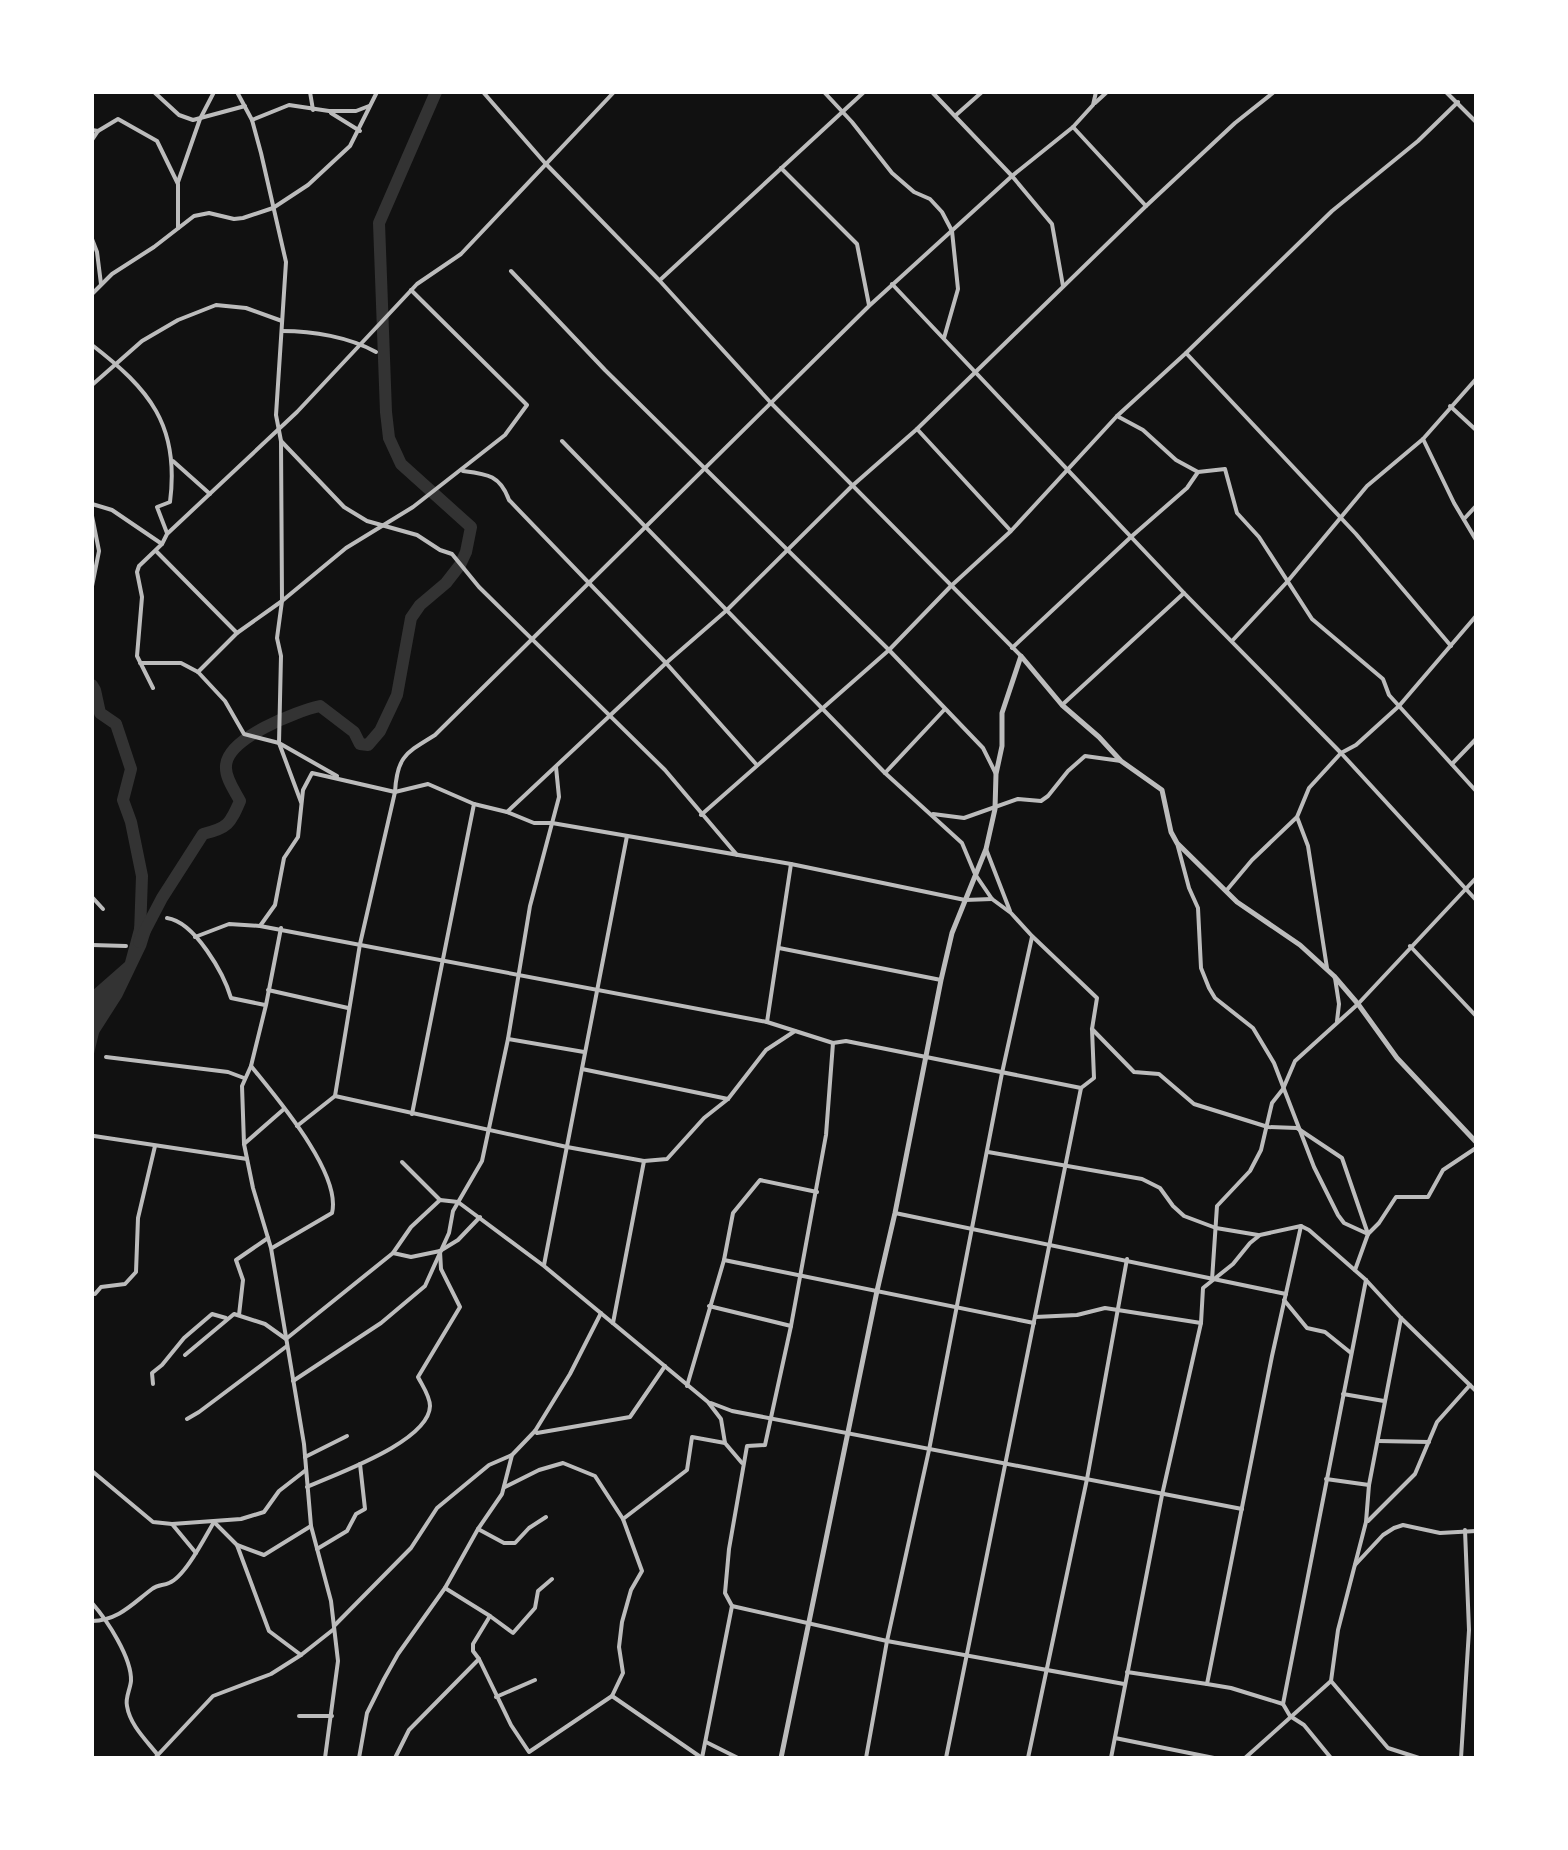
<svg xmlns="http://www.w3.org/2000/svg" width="1568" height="1850" viewBox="0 0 1568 1850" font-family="Rubik,sans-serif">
<rect width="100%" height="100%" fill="#111"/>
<!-- water -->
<path fill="#333" d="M135,925L151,931L146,947L122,997L99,1033L92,1062V991L125,962Z"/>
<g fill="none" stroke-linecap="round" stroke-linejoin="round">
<!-- river -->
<g stroke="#333" stroke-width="12">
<path d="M92,685L95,690L100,713L116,724L131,769L123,800L131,822L142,876L140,934"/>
<path d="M139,942L162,898L203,834C228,828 230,824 240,801C235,791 225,778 226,766C227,738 297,711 320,706L354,732L360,744L368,745L380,731L397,695L411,618L420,605L446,583L460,565L466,552L471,527L401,464L389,438L386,412L379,223L436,92"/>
</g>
<!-- minor -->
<g stroke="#bcbcbc" stroke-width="4">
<path d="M154,92L179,115L193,120L245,106"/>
<path d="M237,92L252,120L261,153L286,262L276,415L281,441L282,601L277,638L281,656L279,743L301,802"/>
<path d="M310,92L313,110"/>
<path d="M483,92L545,163L659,280L771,403L1021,656"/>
<path d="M824,92L852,122L892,173L914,192L930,199L942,212L952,231L958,289L944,338"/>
<path d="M932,92L1012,176L1052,224L1063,286"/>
<path d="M1446,92L1476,122"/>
<path d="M1095,103L1107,92"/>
<path d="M331,113L360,131"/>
<path d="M956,115L982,92"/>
<path d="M252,120L289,105L329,111H356L369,106"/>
<path d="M1073,127L1146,206"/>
<path d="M92,130L98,131L118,119L157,141L178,184V228"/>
<path d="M92,140L98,131"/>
<path d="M781,168L857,244L869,305"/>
<path d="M178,182L200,119L214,92"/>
<path d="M92,239L97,252L101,284"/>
<path d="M511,271L605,370L889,650L983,748L996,774"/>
<path d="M660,280L864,92"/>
<path d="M892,284L1184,593L1341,753L1476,900"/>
<path d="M92,294L112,274L154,247L194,216L209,213L234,219L243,218L273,208L308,185L350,146L377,92"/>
<path d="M282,331C313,331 349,337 376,352"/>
<path d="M92,345C149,389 180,425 170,502L157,507L167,533"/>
<path d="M1186,353L1356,534L1451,646"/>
<path d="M92,385L142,341L178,320L216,305L246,308L282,321"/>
<path d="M1450,406L1476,430"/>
<path d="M1117,416L1186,353L1332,211L1418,141L1458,102"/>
<path d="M917,429L1010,530"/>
<path d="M1423,439L1454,503L1476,540"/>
<path d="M281,441L344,507L367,521L417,535L440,550L452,554L479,587L665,770L737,855"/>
<path d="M562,441L885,773L962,843L975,874L992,899L1011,913L1032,936L1097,998L1092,1029L1094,1078L1081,1088L946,1758"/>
<path d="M173,461L210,494"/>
<path d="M463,471C487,474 500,475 509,500L666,663L756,764"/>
<path d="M92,504L112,510L162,544"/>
<path d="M92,516L99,551L92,586"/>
<path d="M1464,519L1476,506"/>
<path d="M156,551L237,633"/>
<path d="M1232,641L1287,582L1367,486L1423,439L1476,379"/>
<path d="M1012,648L1132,536L1187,488L1198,472L1225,469L1237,513L1259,537L1312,619L1383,679L1389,695L1399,706L1476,791"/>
<path d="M140,663H181L198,672L225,701L244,734L279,743L337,776"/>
<path d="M198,672L237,633L282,601L346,548L413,507L505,435L527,405L411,290"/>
<path d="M153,688L137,656L142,597L137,572L139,566L162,544L167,534L297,412L417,284L461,254L614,92"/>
<path d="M1062,705L1184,593"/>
<path d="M1452,764L1476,739"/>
<path d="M885,773L944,710"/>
<path d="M507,812L666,663L727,610L852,486L917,429L1146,206L1235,123L1274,92"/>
<path d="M933,814L964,818L1018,799L1041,801L1048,796L1068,771L1085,756L1121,761"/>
<path d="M701,815L889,650L951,586L1011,531L1117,416L1143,430L1176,460L1198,472"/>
<path d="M1297,817L1308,846L1327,968"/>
<path d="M1177,843L1189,888L1198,908L1201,968L1209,988L1215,998L1253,1028L1274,1063L1314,1167L1338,1215L1344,1223L1368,1234"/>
<path d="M986,849L1010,911"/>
<path d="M1226,891L1252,860L1297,817L1309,788L1341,753L1356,745L1399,706L1476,616"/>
<path d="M92,897L103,909"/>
<path d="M167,918C195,922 224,974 231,998L265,1005"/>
<path d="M260,926L767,1022L833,1043L846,1041L1081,1088"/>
<path d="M281,928L266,1005L251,1066L242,1086L244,1144L253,1188L271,1248L304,1444L311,1526L331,1601L338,1661L325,1758"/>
<path d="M195,937L229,924L260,926L275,905L284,858L298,837L303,790L312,773L395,792L428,784L474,804L507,812L534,823H552L791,864L965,900L992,899"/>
<path d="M92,945L126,946"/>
<path d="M1410,946L1476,1016"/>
<path d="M779,948L941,980"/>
<path d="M1335,978L1339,1004L1337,1021"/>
<path d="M268,990L348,1008"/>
<path d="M767,1022L791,864"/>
<path d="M1092,1029L1134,1072L1159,1074L1194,1104L1268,1127L1297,1128L1342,1158L1368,1234"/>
<path d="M508,1039L584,1052"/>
<path d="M106,1057L228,1072L244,1078"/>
<path d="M251,1066C275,1096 342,1173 332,1213L272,1248"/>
<path d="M582,1069L728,1099"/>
<path d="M335,1096L567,1147L644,1161L667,1159L704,1118L728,1099L766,1050L795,1031"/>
<path d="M412,1114L474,804"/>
<path d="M297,1126L335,1096L360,944L395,792C397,756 406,753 435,735L869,306L1012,176L1073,127L1093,105L1096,92"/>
<path d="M94,1136L247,1159"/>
<path d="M244,1144L284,1109"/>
<path d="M988,1152L1142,1179L1160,1188L1173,1206L1184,1216L1216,1228L1258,1235"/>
<path d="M402,1162L440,1200"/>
<path d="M895,1213L1286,1294"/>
<path d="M1301,1226L1272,1356L1207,1684L1231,1688L1283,1704L1290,1716L1304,1725L1331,1758"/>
<path d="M393,1253L411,1257L440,1251"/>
<path d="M724,1260L1034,1323"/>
<path d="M544,1265L627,836"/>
<path d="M1355,1270L1368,1234L1379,1223L1396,1197H1428L1443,1170L1476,1148"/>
<path d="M1212,1280L1217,1206L1250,1171L1261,1150L1272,1103L1283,1089L1295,1061L1358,1004L1476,878"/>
<path d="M95,1294L101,1287L125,1284L136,1272L138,1218L155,1146"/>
<path d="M1284,1300L1307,1328L1325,1332L1351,1353"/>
<path d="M709,1306L791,1326"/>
<path d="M239,1315L243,1280L236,1260L268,1238"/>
<path d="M1035,1317L1077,1315L1105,1308L1201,1323"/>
<path d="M613,1323L644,1161"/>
<path d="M185,1355L234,1314L265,1324L286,1339L393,1253L411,1227L440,1200L458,1202L544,1266L708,1402L721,1419L725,1443L742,1463"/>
<path d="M293,1381L381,1323L425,1286L449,1233L453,1211L482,1161L508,1039L530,906L559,797L556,767"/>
<path d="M153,1384L152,1373L162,1365L184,1338L212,1314L226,1318"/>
<path d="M687,1386L724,1260L733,1213L760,1180L817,1192"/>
<path d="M1343,1394L1384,1401"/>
<path d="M711,1403L732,1411L1242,1509"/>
<path d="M187,1419L199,1412L287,1346"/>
<path d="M535,1431L537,1433L630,1417L665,1366"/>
<path d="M1378,1441L1429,1442"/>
<path d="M305,1457L347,1436"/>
<path d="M92,1471L153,1522L172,1524L196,1553"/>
<path d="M1326,1479L1369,1485"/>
<path d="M307,1487C335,1474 429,1442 430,1406C430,1396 422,1385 418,1377L460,1307L441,1269L440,1251L458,1240L480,1217"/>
<path d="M505,1487L539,1470L563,1463L595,1476L623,1519"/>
<path d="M1368,1521L1415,1474L1437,1422L1470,1385"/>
<path d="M172,1524L241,1519L264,1512L279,1491L306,1470"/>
<path d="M478,1529L504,1543H515L529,1528L546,1517"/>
<path d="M237,1545L269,1631L301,1655"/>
<path d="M317,1549L347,1531L356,1514L365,1509L360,1464"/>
<path d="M1355,1565L1383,1535L1394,1528L1403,1525L1440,1533L1476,1531"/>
<path d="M92,1603C107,1620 132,1658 131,1681C130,1690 125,1698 127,1706C130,1725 146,1740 157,1754"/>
<path d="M732,1606L887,1641L1124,1684"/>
<path d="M490,1616L513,1633L535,1608L538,1591L552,1579"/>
<path d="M92,1621C119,1620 132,1604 152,1589C158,1584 163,1586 169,1583C185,1577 205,1537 214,1522L237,1545L264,1555L311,1526"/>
<path d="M334,1626L411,1548L437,1508L489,1465L512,1455"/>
<path d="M479,1659L511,1725L529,1752L612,1696L623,1673L619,1647L622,1622L631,1590L642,1571L623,1519L687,1470L692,1437L725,1443"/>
<path d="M1127,1672L1207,1684"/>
<path d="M1331,1681L1388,1748L1419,1758"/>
<path d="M612,1696L702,1758"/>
<path d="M496,1697L535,1680"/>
<path d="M1283,1704L1366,1280"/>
<path d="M299,1716H332"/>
<path d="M1115,1738L1214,1758"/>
<path d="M706,1742L738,1758"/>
<path d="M155,1758L213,1696L271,1674L301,1655L334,1629"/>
<path d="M359,1758L367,1713L384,1679L398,1654L445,1588L478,1529L502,1494L512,1455L535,1431L570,1374L601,1313"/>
<path d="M395,1758L409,1730L479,1659L473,1651V1644L490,1616L445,1588"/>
<path d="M702,1758L732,1606L725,1593L729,1549L747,1446L765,1445L791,1326L826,1135L833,1043"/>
<path d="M866,1758L887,1641L929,1450L1002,1073L1032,937"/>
<path d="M1028,1758L1087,1479L1127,1259"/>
<path d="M1111,1758L1162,1495L1201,1323L1203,1288L1233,1264L1250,1243L1260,1235L1301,1226L1309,1230L1366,1280L1401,1318L1476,1391"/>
<path d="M1245,1758L1331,1681L1338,1630L1366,1522L1369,1485L1401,1318"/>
<path d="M1461,1758L1469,1630L1465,1530"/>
</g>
<!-- tertiary -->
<path stroke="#bcbcbc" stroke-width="5" d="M781,1758L877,1291L895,1213L941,980L952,933L986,849L995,809L996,774L1002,746V713L1021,656L1062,705L1099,737L1121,761L1162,790L1171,832L1177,843L1237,902L1300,945L1334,976L1358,1004L1397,1058L1476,1142"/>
</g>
<!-- border -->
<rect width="1568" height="1850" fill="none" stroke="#ffffff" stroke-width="188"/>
</svg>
